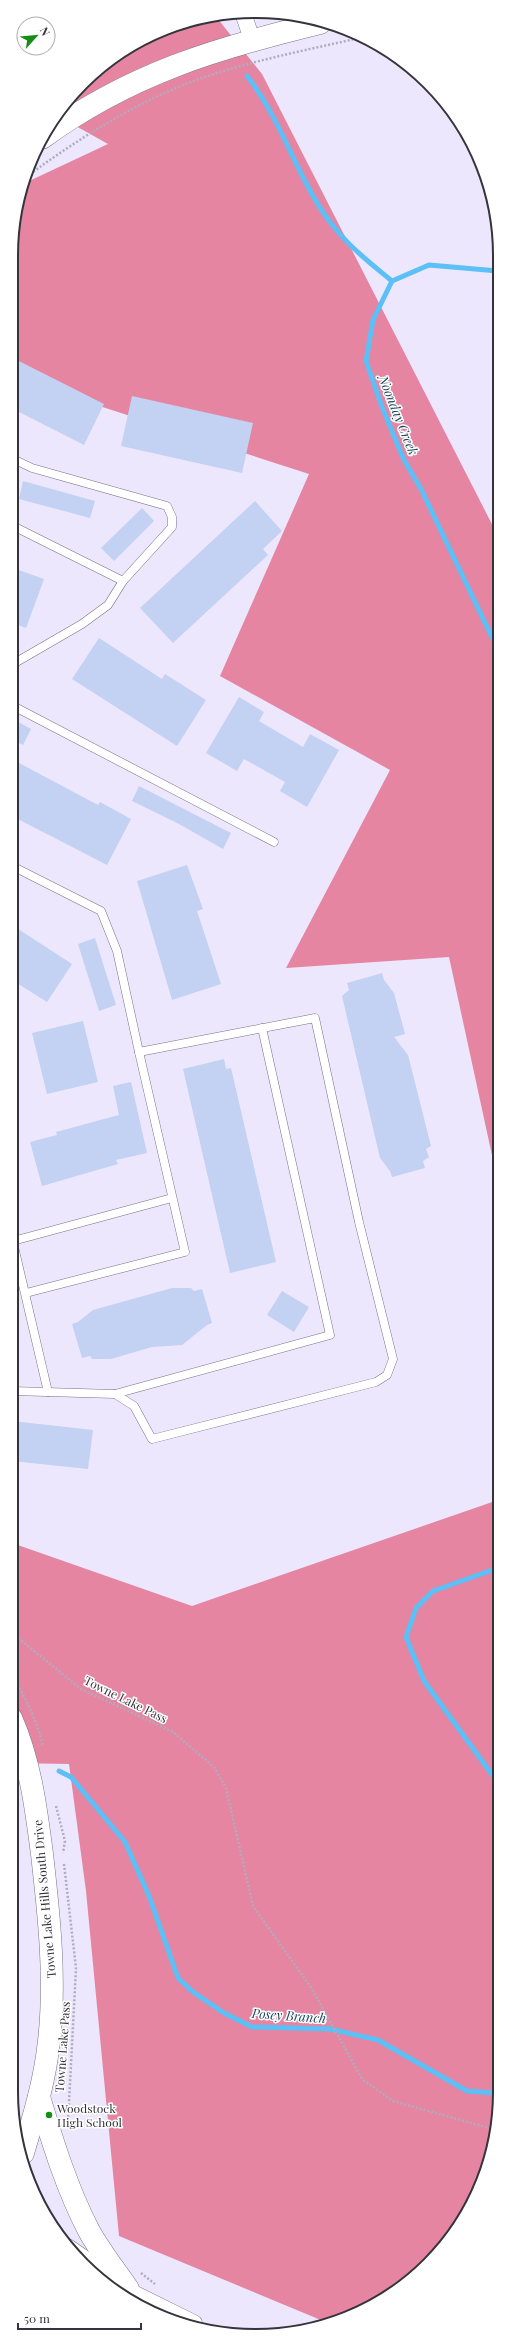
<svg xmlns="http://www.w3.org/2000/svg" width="511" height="2347" viewBox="0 0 511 2347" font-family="'Playfair Display',serif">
<rect width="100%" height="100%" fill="#ede7fd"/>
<!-- forest -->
<g fill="#e585a2">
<path d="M217,18L262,74L498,536V1183L449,957L286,968L390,770L220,676L309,474L13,378V223L27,182L108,144L58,116L107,61L192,19Z"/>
<path d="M498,1500V2124L467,2214L405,2285L328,2323L119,2236L86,1891L69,1764L11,1763L12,1543L192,1606Z"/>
</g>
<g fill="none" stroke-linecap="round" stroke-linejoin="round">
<!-- stream -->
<g stroke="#5cbff6" stroke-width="5">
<path d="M247,76C285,124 300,190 340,234C355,252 374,266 392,281"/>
<path d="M498,650L421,489L404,460L382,407L366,361L373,320L392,281L429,265L498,271"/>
<path d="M59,1771L71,1777L125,1842L149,1896L178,1978L193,1992L224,2013L252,2027L330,2029L378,2040L467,2091L495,2093L498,2091"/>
<path d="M498,1783L424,1681L406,1637L416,1608L433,1591L498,1568"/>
</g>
</g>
<!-- building -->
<g fill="#c3d1f2">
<path d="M13,358L104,404L84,445L13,409Z"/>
<path d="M132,396L253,423L242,473L121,446Z"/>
<path d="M23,481L95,501L90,518L19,499Z"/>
<path d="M255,501L282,531L263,549L268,555L173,643L140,608Z"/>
<path d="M142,508L154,521L114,561L101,548Z"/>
<path d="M13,568L44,579L26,628L13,623Z"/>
<path d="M99,638L162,679L165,674L206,700L177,746L72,679Z"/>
<path d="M239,697L264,712L259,721L303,747L310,734L339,750L307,807L280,791L285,782L244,759L237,771L206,753Z"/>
<path d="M13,719L31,729L23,745L13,740Z"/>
<path d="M19,763L98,805L100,802L131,819L107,865L12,816V777Z"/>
<path d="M139,786L231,833L223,849L179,824L132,801Z"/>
<path d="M187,865L203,909L197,911L221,984L172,1000L137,881Z"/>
<path d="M12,925L72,964L47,1002L12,980Z"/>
<path d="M95,938L116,1005L99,1011L78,944Z"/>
<path d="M382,973L384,980L394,993L405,1034L394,1037L408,1055L431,1146L426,1149L429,1157L423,1161L425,1168L392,1177L390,1171L380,1158L342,996L349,990L347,983Z"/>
<path d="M83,1021L98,1082L47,1094L32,1033Z"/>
<path d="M224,1059L226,1069L231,1068L276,1262L230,1273L183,1069Z"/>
<path d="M131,1082L147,1153L116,1160L118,1164L42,1186L30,1142L57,1135L56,1132L119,1115L113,1086Z"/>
<path d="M172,1288H191L194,1291L202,1289L212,1323L207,1325L182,1345L152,1347L111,1359H92L90,1356L82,1358L72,1324L78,1322L93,1310Z"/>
<path d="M282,1291L309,1307L294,1332L267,1315Z"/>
<path d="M12,1421L93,1430L88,1469L12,1461Z"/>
</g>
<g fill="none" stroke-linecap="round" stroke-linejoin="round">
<!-- lane casing -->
<g stroke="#797386" stroke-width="9">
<g id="lane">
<path d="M13,526L123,581"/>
<path d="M13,664L82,624L108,605L123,581L172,527V517L167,506L32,468L13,459"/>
<path d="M13,706L274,842"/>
<path d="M12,1095L14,1094L12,1086"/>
<path d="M12,1238L48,1392"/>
<path d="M13,1241L172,1198"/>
<path d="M26,1293L185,1252L139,1052"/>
<path d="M12,1391L115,1394L134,1406L152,1439L376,1382L387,1375L393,1359L359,1222L315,1018L139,1052L117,951L101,911L12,866"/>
<path d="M115,1394L330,1335L262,1028"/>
</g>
</g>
<!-- street casing -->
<g stroke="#797386" stroke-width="17">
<g id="street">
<path d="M244,16L252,39"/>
<path d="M68,2247L116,2280"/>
<path d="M117,2285L194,2323"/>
</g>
</g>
<!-- secondary casing -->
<g stroke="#797386" stroke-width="23">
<g id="secondary">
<path d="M42,138C129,74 217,48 320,23"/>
<path d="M11,1718C30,1761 36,1807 42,1854C49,1915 56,1979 49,2041C45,2080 34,2116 23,2153"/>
<path d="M39,2097C53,2143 67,2189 89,2231C100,2251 115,2270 128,2289"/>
</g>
</g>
<!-- path -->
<g stroke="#b0abbd" stroke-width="2.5" stroke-dasharray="2 2" stroke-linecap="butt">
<path d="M30,174C87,133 149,94 217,73C265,58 315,48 364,37"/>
<path d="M12,1633L81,1689L173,1732L214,1767L226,1788L253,1906L312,1989L362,2079L393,2101L496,2130"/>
<path d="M11,1674C25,1697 37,1720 43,1746"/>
<path d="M56,1806L65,1841L63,1853"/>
<path d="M64,1864L76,1968L68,2122"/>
<path d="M141,2273L155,2284"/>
</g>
<!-- lane -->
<use href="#lane" stroke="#fff" stroke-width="8"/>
<!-- street -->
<use href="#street" stroke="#fff" stroke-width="16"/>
<!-- secondary -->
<use href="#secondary" stroke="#fff" stroke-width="22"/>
</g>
<!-- markers -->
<circle fill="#178d16" stroke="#fff" stroke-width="1.5" cx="49" cy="2115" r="4"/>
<g text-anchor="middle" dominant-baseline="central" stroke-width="3" stroke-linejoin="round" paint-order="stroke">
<!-- street labels -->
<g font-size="12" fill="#35333b" stroke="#fff">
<text transform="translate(126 1699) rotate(26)">Towne Lake Pass</text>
<text transform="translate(44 1899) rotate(-95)">Towne Lake Hills South Drive</text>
<text transform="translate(62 2047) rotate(-86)">Towne Lake Pass</text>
</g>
<!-- poi labels -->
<g font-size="12" fill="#35333b" stroke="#fff" text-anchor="start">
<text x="57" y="2108">Woodstock<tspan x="57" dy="14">High School</tspan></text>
</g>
<!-- water labels -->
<g font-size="13" font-style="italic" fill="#1c455d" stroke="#fff">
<text transform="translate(399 415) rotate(68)">Noonday Creek</text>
<text transform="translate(289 2015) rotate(4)">Posey Branch</text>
</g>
</g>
<!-- crop -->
<path d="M0 0H511V2347H0ZM255 18H256A237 237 0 0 1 493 255V2092A237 237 0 0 1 256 2329H255A237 237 0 0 1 18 2092V255A237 237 0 0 1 255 18Z" fill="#fff" fill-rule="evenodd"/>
<path fill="none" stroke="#35333b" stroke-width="2" d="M255 18H256A237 237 0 0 1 493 255V2092A237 237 0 0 1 256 2329H255A237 237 0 0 1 18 2092V255A237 237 0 0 1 255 18Z"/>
<!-- north arrow -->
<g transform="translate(36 36) rotate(63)"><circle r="19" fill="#ffffff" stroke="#aeadb1"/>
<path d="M0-3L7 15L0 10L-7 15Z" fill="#178d16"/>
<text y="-6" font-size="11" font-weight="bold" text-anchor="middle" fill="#35333b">N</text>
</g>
<!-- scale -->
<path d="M18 2323v6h123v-6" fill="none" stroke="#35333b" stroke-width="2"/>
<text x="24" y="2323" font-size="12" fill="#35333b" stroke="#ffffff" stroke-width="3" paint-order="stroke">50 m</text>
</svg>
